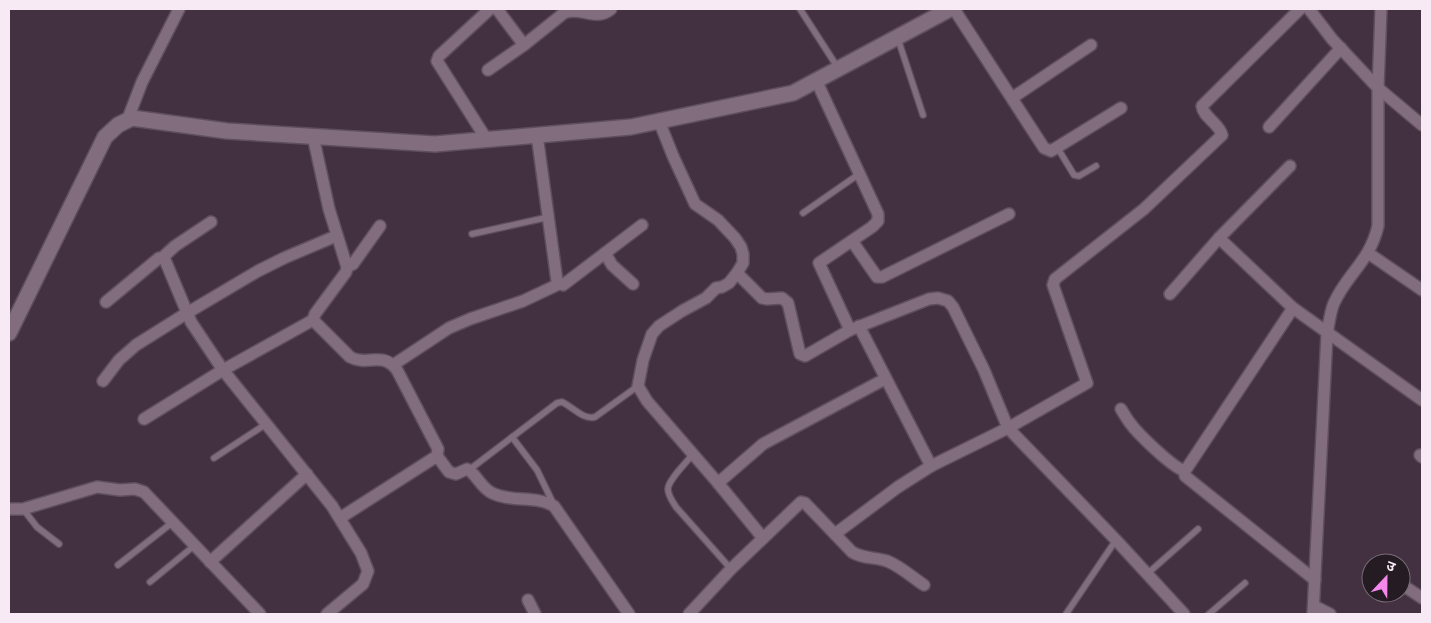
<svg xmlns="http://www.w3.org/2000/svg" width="1431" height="623" viewBox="0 0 1431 623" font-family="'Golos Text','Noto Sans Devanagari',sans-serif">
<rect width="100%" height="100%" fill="#433040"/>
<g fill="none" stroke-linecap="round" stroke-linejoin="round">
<!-- service casing -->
<g stroke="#5f4f5d" stroke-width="8">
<g id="service">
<path d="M800,9L838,68"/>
<path d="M898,39L923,115"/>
<path d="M1057,147L1074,175L1079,176L1096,166"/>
<path d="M803,213L859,174"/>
<path d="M472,234L549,217"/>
<path d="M512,437L537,470L554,505"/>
<path d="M693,454C687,462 668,480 668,489C668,496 673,502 676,507L731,569"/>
<path d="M214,458L266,424"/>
<path d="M469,470L557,403L562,402C573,407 583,420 595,417L638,386"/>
<path d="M23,509L37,527L59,544"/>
<path d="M118,565L173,522"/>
<path d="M1147,574L1198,529"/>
<path d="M150,582L195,545"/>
<path d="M1066,614L1116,540"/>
<path d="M1209,614L1245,583"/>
</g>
</g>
<!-- minor casing -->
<g stroke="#5f4f5d" stroke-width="14">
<g id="minor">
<path d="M497,9L524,45"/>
<path d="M954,9L1044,148L1051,151L1121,108"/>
<path d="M1309,9L1332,39L1378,88L1422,125"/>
<path d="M488,70L524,45L564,13C581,6 596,22 611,9"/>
<path d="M816,80L878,214V221L872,227L819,263L850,330"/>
<path d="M1012,98L1091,45"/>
<path d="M127,121L142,82L179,9"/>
<path d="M659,121L673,156L695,204L718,220L735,238L741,247L743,254V263L737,273L729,283L722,287L716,288L706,298L682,311L659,326L652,334L643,360L638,386L647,401L718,483L763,538"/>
<path d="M1269,127L1341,48"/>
<path d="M537,135L557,281L563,285L642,225"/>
<path d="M313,136L329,209L347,267L346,272L315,314L313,320L350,357C368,367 382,350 397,370L438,449L437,456L340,518"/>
<path d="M487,140L437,61L439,56L490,9"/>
<path d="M1219,238L1293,308L1422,400"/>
<path d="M852,241L877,277H882L1009,214"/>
<path d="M605,253L612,265L633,284"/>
<path d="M1368,253L1422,290"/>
<path d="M162,258L175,246L211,222"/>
<path d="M347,267L353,264L380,226"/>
<path d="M737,273L762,298L767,299L782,298L788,303L800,354L805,356L850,330L929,299L938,298L948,301L953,307L984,370L1008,428L1116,540L1184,614"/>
<path d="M1170,294L1219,238L1290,166"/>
<path d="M106,302L159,258H162L165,260L191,322L223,370L332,506L361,553L368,571L363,584L327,614"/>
<path d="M1293,308L1185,471V476L1315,580"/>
<path d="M859,326L931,466"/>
<path d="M393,365L449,328L470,319L523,301L559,284"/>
<path d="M103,381L119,360L136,345L187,313L258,271L284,258L336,236"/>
<path d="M1121,409C1124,414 1127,419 1130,423C1138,434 1173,468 1185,471"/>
<path d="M144,419L223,370L313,320"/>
<path d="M1420,455L1422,457"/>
<path d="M437,456L449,472L456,474L467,469C476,473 480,487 492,493C512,503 535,495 554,506L629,614"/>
<path d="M718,483L763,444L885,379"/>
<path d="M9,509H23L97,487L120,490L135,489L144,492L260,614"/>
<path d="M835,534L898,487L931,466L1008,428L1087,383L1053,285L1055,279L1144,209L1220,137L1222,135C1219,123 1203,117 1202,106L1300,9"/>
<path d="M210,562L307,474"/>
<path d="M1401,584L1422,598"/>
<path d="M528,600L535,614"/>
<path d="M1314,606L1330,614"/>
<path d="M689,614L731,569L801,502L805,503L852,552C863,559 875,557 887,561C900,566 912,577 924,585"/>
<path d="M1313,614L1327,334C1329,324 1330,312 1334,303C1347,274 1370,261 1378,226V88L1381,9"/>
</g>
</g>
<!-- tertiary casing -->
<g stroke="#5f4f5d" stroke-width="18">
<path id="tertiary" d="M9,333L105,137L118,125L132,118L227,131L435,144L631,127L793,93L950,9"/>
</g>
<!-- service -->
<use href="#service" stroke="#826d7f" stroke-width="5.5"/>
<!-- minor -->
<use href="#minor" stroke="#826d7f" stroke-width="11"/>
<!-- tertiary -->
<use href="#tertiary" stroke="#826d7f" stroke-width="15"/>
</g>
<!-- border -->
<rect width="1431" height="623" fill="none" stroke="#f7eaf5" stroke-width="20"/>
<!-- north arrow -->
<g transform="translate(1386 578) rotate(22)"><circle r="24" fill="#241b23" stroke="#786e77"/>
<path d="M0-4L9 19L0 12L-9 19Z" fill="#f688ed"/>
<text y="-8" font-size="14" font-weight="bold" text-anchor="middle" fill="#f7eaf5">उ</text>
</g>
</svg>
